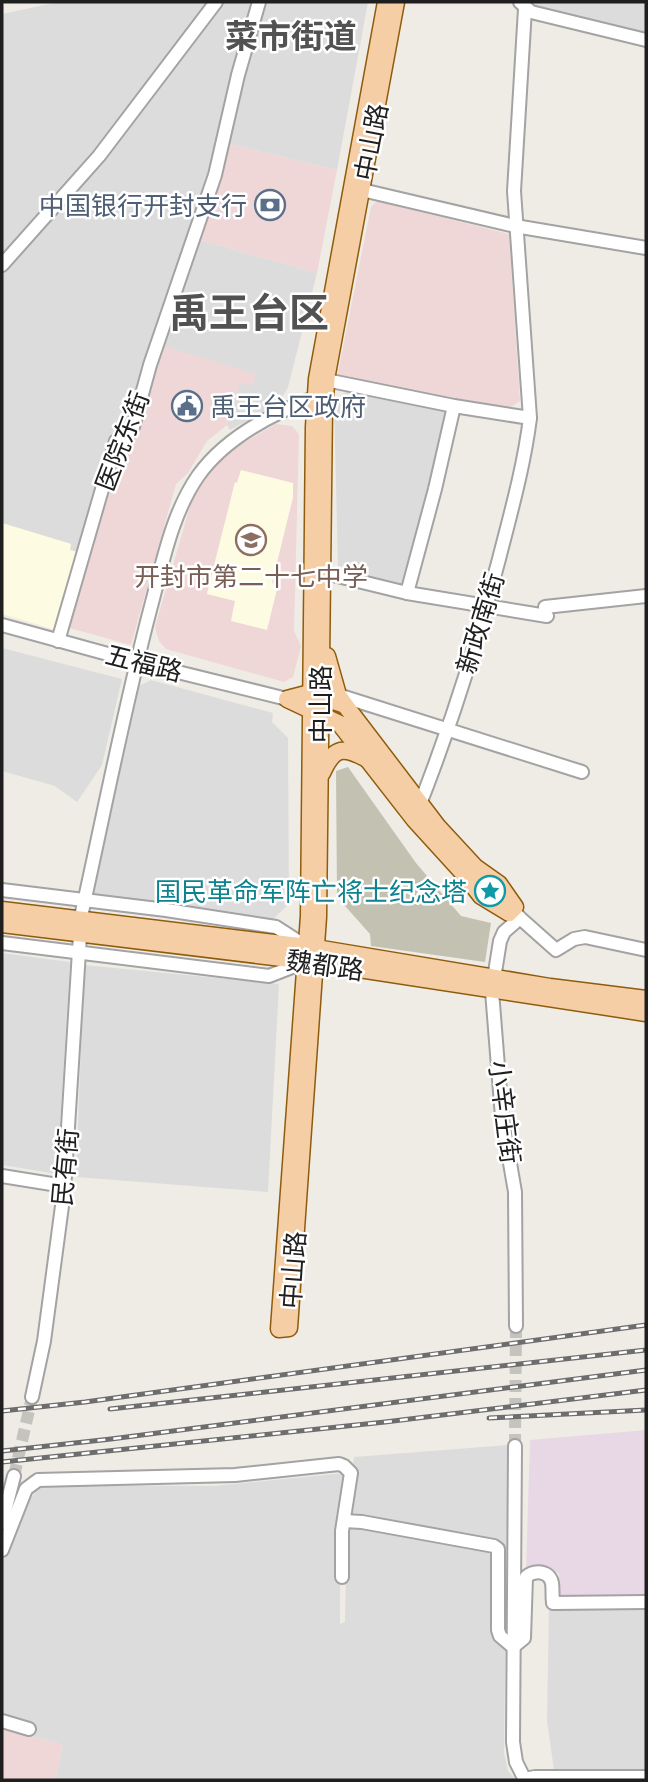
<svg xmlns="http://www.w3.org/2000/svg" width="648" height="1782" viewBox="0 0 648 1782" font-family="'PT Sans Narrow','Noto Sans SC',sans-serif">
<rect width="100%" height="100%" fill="#efece6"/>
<!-- residential -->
<g fill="#dddcdc">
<path d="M58,2H255L214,164L128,430L120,434L115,433L77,552L70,550L71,544L2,523V14Z"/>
<path d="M264,2H368L337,170L229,144L254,31Z"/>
<path d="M524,2H646V37L535,11Z"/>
<path d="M199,240L317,273L288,387L279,403L230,430L227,425L240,382L160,345Z"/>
<path d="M348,391L449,410L404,587L338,569L334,399Z"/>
<path d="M2,648L122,679L102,765L77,802L55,786L2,771Z"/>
<path d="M151,680L273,713L272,722L288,738L289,904L272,920L94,895L92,888L124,740L139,686Z"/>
<path d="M2,953L70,962L57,1174L2,1165Z"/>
<path d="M84,965L279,984L268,1192L76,1177Z"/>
<path d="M508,1445L504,1753L508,1771L516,1780H55L63,1745L24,1734L28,1723L2,1716V1553L26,1504L40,1487L47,1485L214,1486L345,1473L340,1550V1624L345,1622L347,1516L354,1457Z"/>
<path d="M549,1607H646V1770H554L547,1721Z"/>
</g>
<!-- commercial -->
<g fill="#efd7d7" fill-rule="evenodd">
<path d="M229,144L337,170L317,273L199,240Z"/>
<path d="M377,201L509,234L520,401L510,408L337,377L371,207Z"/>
<path d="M160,345L256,374L252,386L240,383L227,425L207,441L188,473L176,484L131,645L66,627L116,447L132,437Z"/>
<path d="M276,424L292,426L299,434L294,631L301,646L293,677L284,682L166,649L159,641L155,627L191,503L205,477L224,454ZM241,470L293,497L271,584L278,585L231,621L236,601L207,593L235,483H237Z"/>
<path d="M2,1728L63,1745L55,1780H2Z"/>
</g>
<!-- industrial -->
<path fill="#e8d8e6" d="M646,1430V1596L559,1598V1573L526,1570L530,1440Z"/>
<!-- education -->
<g fill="#fdfbe1">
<path d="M241,470L293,483V497L272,583L278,585L267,630L231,621L235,601L207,594L235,482L237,483Z"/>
<path d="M2,523L71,544L70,550L77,552L56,630L2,614Z"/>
</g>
<!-- construction -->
<path fill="#c3c2b2" d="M348,767L416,863L461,916L491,923L485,962L371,946L370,934L337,897L336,771Z"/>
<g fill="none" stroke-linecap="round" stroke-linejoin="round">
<!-- minor-tunnel -->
<g stroke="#c5c3be" stroke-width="12" stroke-dasharray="12 6" stroke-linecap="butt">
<path d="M515,1446L516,1326"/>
<path d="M14,1476L32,1397"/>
</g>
<!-- minor casing -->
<g stroke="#a3a3a3" stroke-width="16">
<g id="minor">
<path d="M520,2L531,12L646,40"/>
<path d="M362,190L515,226L646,248"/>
<path d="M2,265L99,156L216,2"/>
<path d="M326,380L454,406L530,418"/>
<path d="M321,572L407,593L547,616"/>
<path d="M407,593L435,489L454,406"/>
<path d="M545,607L646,596"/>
<path d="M2,625L137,662L287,699"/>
<path d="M58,641L116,441L127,436L133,427L150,365L215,175L238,75L259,2"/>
<path d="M338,695L582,772"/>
<path d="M418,809C450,728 477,644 499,559C511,512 524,466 530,418L514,191L525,9"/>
<path d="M2,890L166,910L276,927L304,945"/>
<path d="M513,910L520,918L504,932L500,941L492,991L502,1117L515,1192L516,1326"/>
<path d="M520,918L556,950L574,939L585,937L646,950"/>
<path d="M80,921C103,818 123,713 150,610C162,566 171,515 198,476C225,438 273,413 316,397"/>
<path d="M2,943L269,976L305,962"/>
<path d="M2,1176L64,1186"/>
<path d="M32,1397L44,1341L64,1191L80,935"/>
<path d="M515,1446L513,1742L516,1762L525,1780"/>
<path d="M344,1521L362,1522L494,1546L498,1549V1630L500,1636L513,1647"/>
<path d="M2,1523L14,1476"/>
<path d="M2,1550L26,1489L38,1480L235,1475L339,1464L344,1466L351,1473L342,1531V1577"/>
<path d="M513,1647L524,1638L526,1577C534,1570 549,1570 552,1583C553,1589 552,1596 553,1603L646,1602"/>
<path d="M2,1721L29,1729"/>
<path d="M524,1779L535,1777H646"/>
</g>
</g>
<!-- major casing -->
<g stroke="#8f5c0b" stroke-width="19">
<g id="major">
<path d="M386,2L317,379L314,427L309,916L279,1329L289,1328L318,917L324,407L327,374L396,2"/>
<path d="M327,656L338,695L345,705"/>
<path d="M310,693L345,705L438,827L475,867L499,884L515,907L509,913L481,896L465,875L414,819L340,724L287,699Z"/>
<path d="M322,773C333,749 341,745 365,758"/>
<path d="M2,910L316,948L550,987L646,999"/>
<path d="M2,924L307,961L646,1013"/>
</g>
</g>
<!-- minor -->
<use href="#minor" stroke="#fff" stroke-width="12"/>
<!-- major -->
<use href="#major" stroke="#f5cea5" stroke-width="16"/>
<!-- rail casing -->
<g stroke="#6d6d6d" stroke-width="5">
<g id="rail">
<path d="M110,1409L646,1350"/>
<path d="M2,1411L85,1402L646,1325"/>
<path d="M489,1418L646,1410"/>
<path d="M2,1451L111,1439L646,1370"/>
<path d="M2,1462L385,1422L646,1390"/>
</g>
</g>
<!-- rail -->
<use href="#rail" stroke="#fff" stroke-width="2.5" stroke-dasharray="8" stroke-linecap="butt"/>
</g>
<!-- icons -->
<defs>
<g id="bank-ring" transform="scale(1.575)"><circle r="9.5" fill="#fff" stroke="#5c6f8a" stroke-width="1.5"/><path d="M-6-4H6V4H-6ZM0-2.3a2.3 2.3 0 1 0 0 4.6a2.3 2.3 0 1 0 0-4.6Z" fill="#5c6f8a"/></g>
<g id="civic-ring" transform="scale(1.575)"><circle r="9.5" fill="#fff" stroke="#5c6f8a" stroke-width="1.5"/><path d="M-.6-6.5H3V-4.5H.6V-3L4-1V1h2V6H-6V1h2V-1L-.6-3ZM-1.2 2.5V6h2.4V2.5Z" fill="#5c6f8a"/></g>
<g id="school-ring" transform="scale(1.575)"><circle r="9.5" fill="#fff" stroke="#8d6e63" stroke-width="1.5"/><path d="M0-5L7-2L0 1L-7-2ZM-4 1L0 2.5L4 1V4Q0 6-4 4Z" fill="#8d6e63"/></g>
<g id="sight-ring" transform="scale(1.575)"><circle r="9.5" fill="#fff" stroke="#0f9aa8" stroke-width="1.5"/><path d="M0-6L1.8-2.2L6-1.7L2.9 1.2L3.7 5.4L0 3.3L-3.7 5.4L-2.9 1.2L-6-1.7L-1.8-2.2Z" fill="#0f9aa8"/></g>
</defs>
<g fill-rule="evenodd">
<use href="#bank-ring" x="270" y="205"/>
<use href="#civic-ring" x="187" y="406"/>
<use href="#school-ring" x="251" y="540"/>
<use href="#sight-ring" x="490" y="891"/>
</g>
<g text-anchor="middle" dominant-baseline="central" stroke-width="5" stroke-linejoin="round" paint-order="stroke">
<!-- street labels -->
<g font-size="26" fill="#1f1f1f" stroke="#fff">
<text transform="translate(371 142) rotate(-79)">中山路</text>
<text transform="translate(122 441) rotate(-69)">医院东街</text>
<text transform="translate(480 623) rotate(-73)">新政南街</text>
<text transform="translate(144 663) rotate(14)">五福路</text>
<text transform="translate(320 704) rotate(-90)">中山路</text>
<text transform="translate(325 965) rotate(8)">魏都路</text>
<text transform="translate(505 1112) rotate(83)">小辛庄街</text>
<text transform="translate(65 1167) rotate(-85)">民有街</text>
<text transform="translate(293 1270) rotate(-86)">中山路</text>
</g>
<!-- service labels -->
<g font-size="26" fill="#4e5e75" stroke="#fff" text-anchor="end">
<text x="247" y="205">中国银行开封支行</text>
<text x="210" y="406" text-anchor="start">禹王台区政府</text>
</g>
<!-- education labels -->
<g font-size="26" fill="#785e54" stroke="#fff">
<text x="251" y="576">开封市第二十七中学</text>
</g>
<!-- culture labels -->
<g font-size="26" fill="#0d838f" stroke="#fff" text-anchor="end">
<text x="467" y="891">国民革命军阵亡将士纪念塔</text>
</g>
<!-- district labels -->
<g font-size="33" font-weight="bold" fill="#525252" stroke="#fff">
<text x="291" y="35">菜市街道</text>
</g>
<!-- town labels -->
<g font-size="40" font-weight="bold" fill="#525252" stroke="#fff">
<text x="249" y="312">禹王台区</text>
</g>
</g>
<!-- border -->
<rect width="648" height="1782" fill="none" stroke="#1f1f1f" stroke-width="7"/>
</svg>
